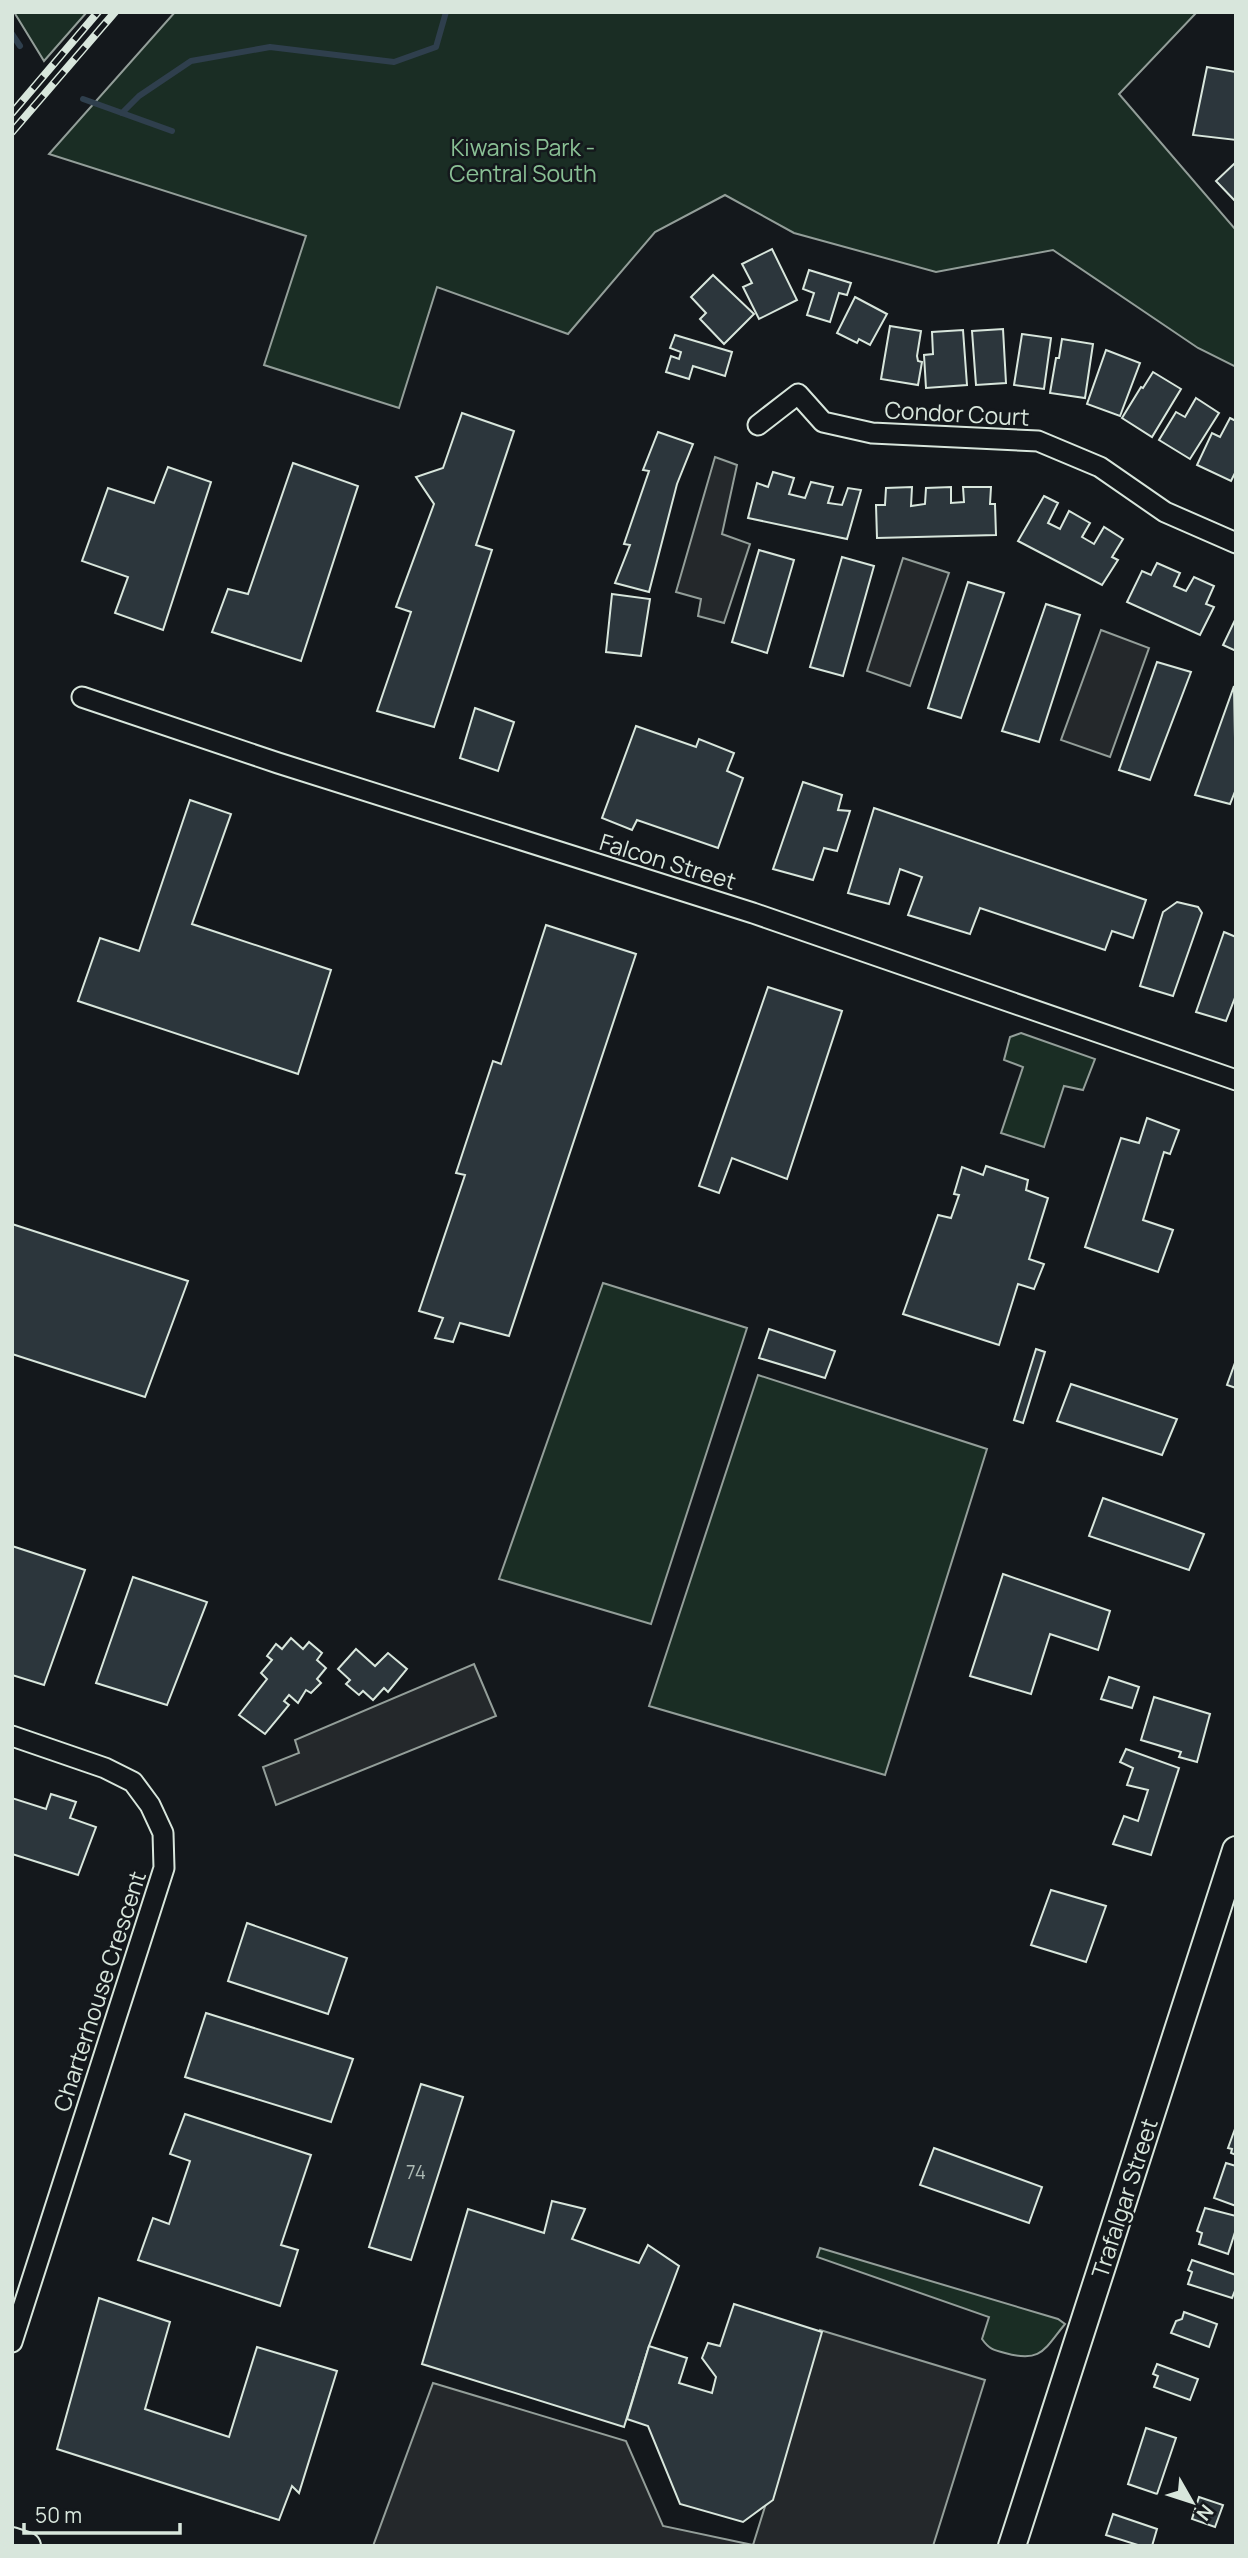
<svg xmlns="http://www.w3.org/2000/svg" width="1248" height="2558" viewBox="0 0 1248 2558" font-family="Manrope,sans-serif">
<rect width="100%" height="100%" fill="#14181c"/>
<!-- green -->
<g fill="#1a2d24" stroke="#939e99" stroke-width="2">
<path d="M14,12H87L44,61Z"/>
<path d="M175,12H1197L1119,94L1236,230V367L1198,348L1053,250L936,272L794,233L725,195L655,232L568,334L437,287L399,408L264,365L306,236L49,154Z"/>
<path d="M1021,1033L1095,1059L1083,1090L1064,1086L1044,1147L1001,1133L1023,1067L1004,1060L1010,1037Z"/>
<path d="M603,1283L747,1328L651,1624L499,1579Z"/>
<path d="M758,1375L987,1449L885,1775L649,1706Z"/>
<path d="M820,2248L1058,2319L1065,2324C1044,2350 1041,2363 1005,2353C993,2350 989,2349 982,2339L989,2317L817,2257Z"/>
</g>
<!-- parking -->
<g fill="#24282b" stroke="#939e99" stroke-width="2">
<path d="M715,457L737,465L722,534L750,544L724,623L698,616L701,599L676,592Z"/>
<path d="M903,558L949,573L910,686L867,671Z"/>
<path d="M1101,630L1149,648L1110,757L1061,740Z"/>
<path d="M474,1664L496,1716L276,1805L263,1767L299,1753L295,1740Z"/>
<path d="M820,2330L985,2380L933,2546H373L433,2383L626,2441L663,2526L753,2545Z"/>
</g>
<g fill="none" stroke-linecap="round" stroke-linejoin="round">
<!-- stream -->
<g stroke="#2f3f4d" stroke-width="6">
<path d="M12,34L20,46"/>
<path d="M83,99L122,113L139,96L191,61L270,47L394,62L436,47L446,12"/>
<path d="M122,113L172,131"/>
</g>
</g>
<!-- building -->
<g fill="#2c363c" stroke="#d8e6dc" stroke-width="2">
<path d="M1207,67L1236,72V140L1193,135Z"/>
<path d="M1236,162V202L1216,181Z"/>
<path d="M772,249L797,300L759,319L743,287L752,283L742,264Z"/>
<path d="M809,270L851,283L847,295L839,293L830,322L807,315L814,293L803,289Z"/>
<path d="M713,275L754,314L724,344L700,319L706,313L691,297Z"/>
<path d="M855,297L887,314L870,345L859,339L857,343L837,333Z"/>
<path d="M890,326L921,331L917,356L918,361L922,362L918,385L881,379Z"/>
<path d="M1003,329L1006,383L976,385L972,331Z"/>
<path d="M963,330L967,385L926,388L924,355L933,354L932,332Z"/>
<path d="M1022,334L1051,338L1044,389L1014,385Z"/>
<path d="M675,335L732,352L725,376L693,366L689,379L666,372L671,356L679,359L681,352L670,348Z"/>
<path d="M1062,339L1093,344L1085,398L1050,393L1056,358H1059Z"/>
<path d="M1106,350L1140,363L1120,416L1087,404Z"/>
<path d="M1153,372L1181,389L1152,437L1122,418L1141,387L1143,388Z"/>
<path d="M1196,398L1219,413L1190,459L1159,440L1176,412L1185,417Z"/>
<path d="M462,413L514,431L476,545L492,550L434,727L377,711L411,612L396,607L434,504L416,477L443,468Z"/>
<path d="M1230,418L1236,421V471L1231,481L1197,465L1212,433L1220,437Z"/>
<path d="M658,432L693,444L677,484L649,592L615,583L630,545L624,544L649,471L643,470Z"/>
<path d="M293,463L358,486L301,661L212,632L228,589L248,594Z"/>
<path d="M168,467L211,482L163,630L115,613L128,577L82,561L108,488L154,503Z"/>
<path d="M773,472L794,478L789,494L805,498L811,482L833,487L828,503L842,505L848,488L861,490L847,539L748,518L757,483L768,487Z"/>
<path d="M912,487L911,506L925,504L926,488L951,487V503L964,502L963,487H991L990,504H995L996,535L877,538L876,505H885L886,488Z"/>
<path d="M1044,496L1058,503L1048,523L1060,529L1069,511L1090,523L1082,537L1094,544L1104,527L1123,539L1112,557L1118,560L1102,585L1018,541Z"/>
<path d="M759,550L794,560L767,653L732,642Z"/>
<path d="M842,557L874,566L843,676L810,667Z"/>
<path d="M1157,563L1180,573L1174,586L1186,591L1194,577L1214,586L1206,604L1214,607L1200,635L1127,602L1142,571L1151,575Z"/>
<path d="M968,582L1004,593L961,718L928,708Z"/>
<path d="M612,594L650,599L641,656L606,652Z"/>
<path d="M1046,604L1080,615L1039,742L1002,731Z"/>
<path d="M1236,618V651L1223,645Z"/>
<path d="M1157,662L1191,672L1150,780L1119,770Z"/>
<path d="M1234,686L1236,789L1230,804L1195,795Z"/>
<path d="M475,708L514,722L498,771L460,758Z"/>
<path d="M636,726L696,747L699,739L734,753L727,771L743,778L718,848L637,820L632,830L602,818Z"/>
<path d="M803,782L842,795L838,810L850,811L837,851L824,848L813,880L773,869Z"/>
<path d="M190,800L231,814L192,924L331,970L298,1074L78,1001L100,938L139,951Z"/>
<path d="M874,808L1146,900L1133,938L1112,931L1105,950L980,908L970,934L908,915L922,877L900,869L889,904L848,893Z"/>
<path d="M1177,902L1198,907L1202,913L1173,996L1140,986L1163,912Z"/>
<path d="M546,925L636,954L509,1336L460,1323L453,1342L435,1338L443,1318L419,1311L465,1175L456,1173L493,1061L501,1064Z"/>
<path d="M1224,932L1236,937V995L1226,1021L1196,1012Z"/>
<path d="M768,987L842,1011L787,1179L732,1158L719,1193L699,1186Z"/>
<path d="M1147,1118L1179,1130L1170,1154L1164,1152L1143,1220L1173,1230L1158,1272L1085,1247L1121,1138L1139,1143Z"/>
<path d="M986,1166L1028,1180L1026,1190L1048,1198L1029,1259L1044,1264L1034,1289L1018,1284L999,1345L903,1314L938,1215L951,1218L959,1195L954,1194L962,1167L983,1175Z"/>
<path d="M12,1224L188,1281L145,1397L12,1354Z"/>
<path d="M769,1329L835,1351L825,1378L759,1358Z"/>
<path d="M1036,1349L1045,1352L1023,1423L1014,1420Z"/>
<path d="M1236,1360V1388L1227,1385Z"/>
<path d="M1071,1384L1177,1419L1162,1455L1057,1421Z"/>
<path d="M1103,1498L1204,1534L1189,1570L1089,1536Z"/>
<path d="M12,1546L85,1570L44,1685L12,1675Z"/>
<path d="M1003,1574L1110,1611L1098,1650L1050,1634L1031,1694L970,1676Z"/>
<path d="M133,1577L207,1602L167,1705L96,1683Z"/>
<path d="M291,1638L303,1649L309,1642L322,1653L317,1660L326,1668L317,1679L321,1683L311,1693L306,1690L298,1703L289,1695L284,1701L289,1705L265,1734L239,1715L267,1679L261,1673L272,1660L267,1656L276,1644L282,1649Z"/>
<path d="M356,1649L375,1666L388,1653L407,1669L388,1692L384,1688L373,1700L363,1691L359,1695L346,1684L350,1680L338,1669Z"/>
<path d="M1109,1677L1139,1687L1132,1708L1101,1699Z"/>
<path d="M1154,1697L1210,1714L1197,1762L1179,1757L1181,1752L1141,1740Z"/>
<path d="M1126,1749L1179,1768L1151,1855L1113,1844L1124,1816L1138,1821L1148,1790L1127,1785L1133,1768L1120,1762Z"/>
<path d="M51,1794L76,1802L70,1818L96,1827L78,1875L12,1854V1798L46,1809Z"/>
<path d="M1051,1890L1106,1906L1086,1962L1031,1945Z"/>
<path d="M247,1923L347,1958L328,2014L228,1981Z"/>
<path d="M206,2013L353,2059L331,2122L185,2077Z"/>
<path d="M421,2084L463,2097L411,2260L369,2247Z"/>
<path d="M185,2114L311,2155L281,2245L298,2250L280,2306L138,2260L153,2218L169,2224L190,2161L170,2154Z"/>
<path d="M1236,2126V2155L1231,2153L1232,2149L1228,2148Z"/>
<path d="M934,2148L1042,2187L1029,2223L920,2185Z"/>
<path d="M1226,2163L1236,2166V2206L1214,2198Z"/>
<path d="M552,2201L585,2209L572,2239L639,2263L648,2245L679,2266L649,2346L624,2427L422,2364L468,2209L544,2233Z"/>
<path d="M1205,2208L1236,2216V2229L1228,2254L1199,2244L1202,2233L1197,2231Z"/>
<path d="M1192,2260L1236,2275V2288L1232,2298L1188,2284L1192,2272L1188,2270Z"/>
<path d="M99,2298L170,2322L145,2409L229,2437L257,2347L337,2371L299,2493L292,2486L279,2520L57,2449Z"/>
<path d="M734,2304L822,2332L773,2500L743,2522L680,2504L648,2426L627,2419L649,2346L687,2358L679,2383L712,2393L716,2377L702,2358L708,2343L720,2346Z"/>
<path d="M1184,2312L1217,2324L1209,2347L1171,2333L1176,2321L1182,2319Z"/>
<path d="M1157,2364L1198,2379L1190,2400L1154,2387L1158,2376L1153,2374Z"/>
<path d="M1146,2428L1176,2438L1157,2494L1128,2484Z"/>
<path d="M1199,2497L1223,2505L1215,2527L1192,2519Z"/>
<path d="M1113,2514L1157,2529L1152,2546H1141L1106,2535Z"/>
</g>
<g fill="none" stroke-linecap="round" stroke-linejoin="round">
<!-- street casing -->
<g stroke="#d8e6dc" stroke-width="23">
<g id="street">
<path d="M758,425L798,394L823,422L872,433L1038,441L1100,467L1165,512L1236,543"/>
<path d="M82,697L278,763L753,913L1236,1080"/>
<path d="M12,1736L105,1768L133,1782L150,1805L163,1833L164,1868L12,2342"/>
</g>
</g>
<!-- secondary casing -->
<g stroke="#d8e6dc" stroke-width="30">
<g id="secondary">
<path d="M12,2541L27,2546"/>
<path d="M1012,2546L1236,1850"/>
</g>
</g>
<!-- street -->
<use href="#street" stroke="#14181c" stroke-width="19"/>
<!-- secondary -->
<use href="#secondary" stroke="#14181c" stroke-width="26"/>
<!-- rail casing -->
<g stroke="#d8e6dc" stroke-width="8">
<g id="rail">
<path d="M12,113L98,12"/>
<path d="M12,132L115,12"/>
</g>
</g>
<!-- rail -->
<use href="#rail" stroke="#14181c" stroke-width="5" stroke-dasharray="16" stroke-linecap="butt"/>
</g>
<g text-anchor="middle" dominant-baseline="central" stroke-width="5" stroke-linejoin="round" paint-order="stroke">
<!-- number labels -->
<g font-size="19" fill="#adbab4">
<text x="416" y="2172">74</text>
</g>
<!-- park labels -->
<g font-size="23" fill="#8ac095" stroke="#14181c">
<text x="523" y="147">Kiwanis Park -<tspan x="523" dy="26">Central South</tspan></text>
</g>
<!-- street labels -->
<g font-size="23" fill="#d8e6dc" stroke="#14181c">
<text transform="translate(957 413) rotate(3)">Condor Court</text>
<text transform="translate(668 861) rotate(17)">Falcon Street</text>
<text transform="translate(99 1991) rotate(-72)">Charterhouse Crescent</text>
<text transform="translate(1124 2198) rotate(-72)">Trafalgar Street</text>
</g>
</g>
<!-- border -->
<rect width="1248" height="2558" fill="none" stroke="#d8e6dc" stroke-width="28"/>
<!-- north arrow -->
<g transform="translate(1192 2502) rotate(129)" stroke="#14181c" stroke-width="5" paint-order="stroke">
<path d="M0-5L12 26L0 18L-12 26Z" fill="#d8e6dc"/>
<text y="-10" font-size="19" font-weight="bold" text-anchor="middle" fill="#d8e6dc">N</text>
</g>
<!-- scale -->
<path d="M24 2523v10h156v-10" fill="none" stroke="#d8e6dc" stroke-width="3.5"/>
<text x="35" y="2523" font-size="21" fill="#d8e6dc" stroke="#14181c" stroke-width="5" paint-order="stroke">50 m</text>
</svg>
